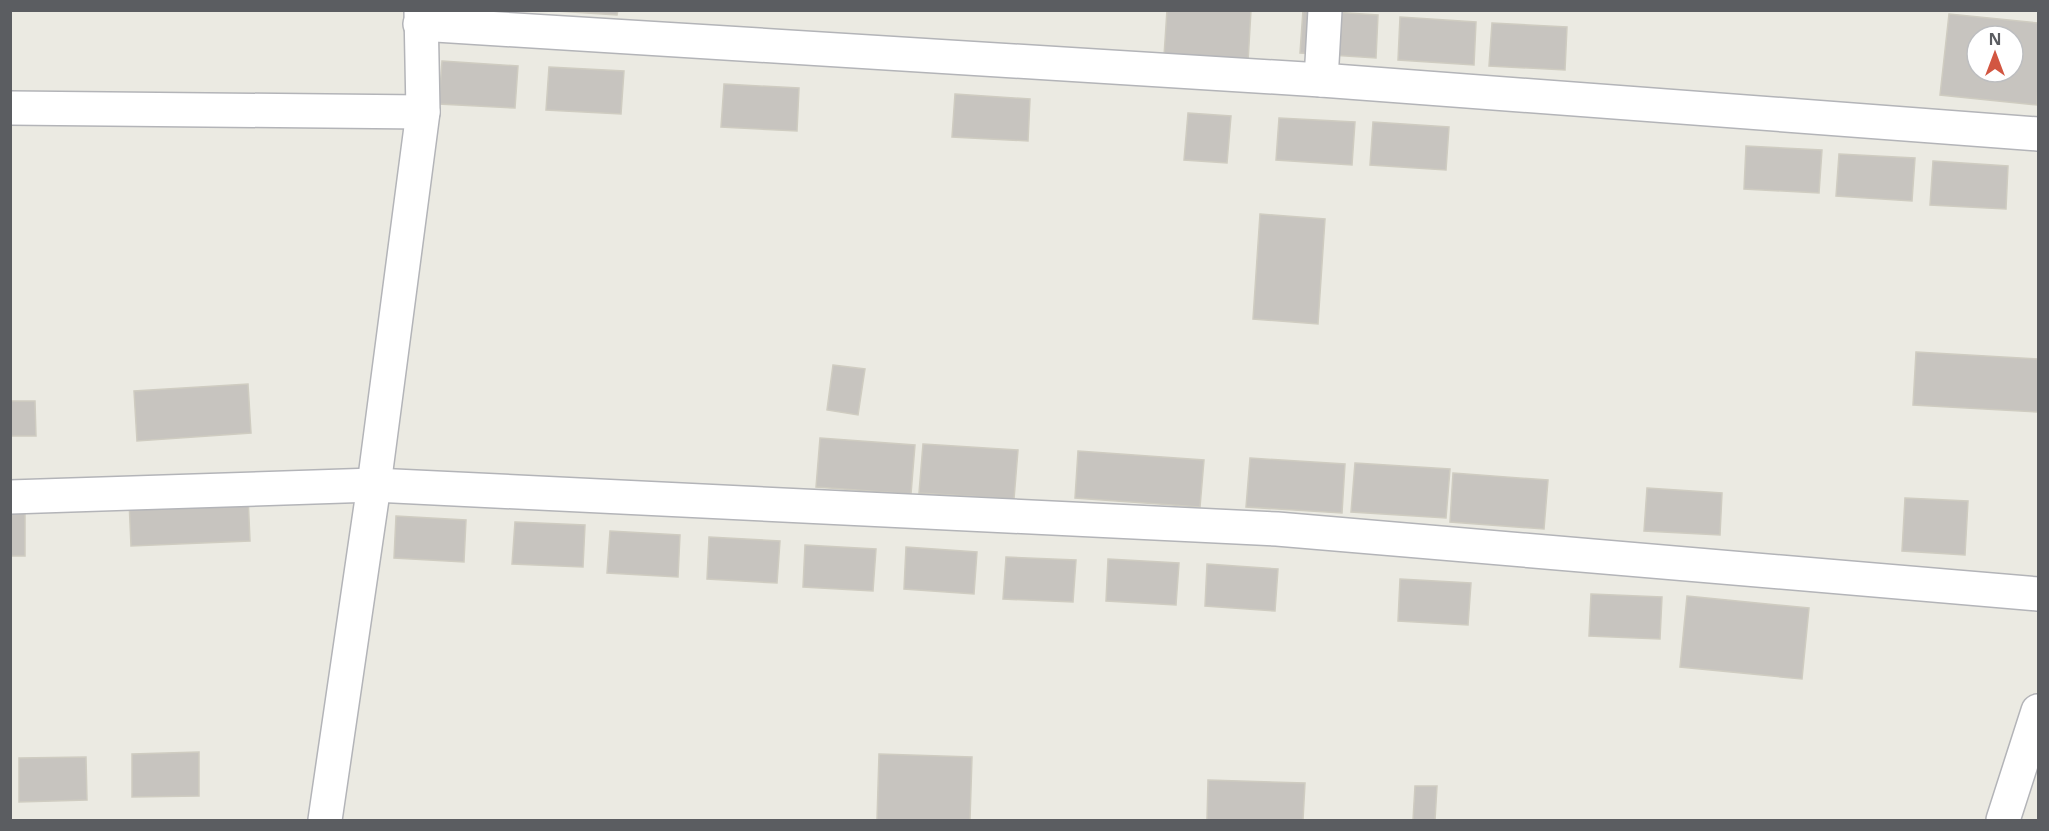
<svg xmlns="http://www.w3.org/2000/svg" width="2049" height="831" viewBox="0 0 2049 831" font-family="'Open Sans',sans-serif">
<rect width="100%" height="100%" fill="#ebeae2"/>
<!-- building -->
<g fill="#c7c4bf" stroke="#cfccc1" stroke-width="1.5" fill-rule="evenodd">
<path d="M541,10H618L617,15Z"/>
<path d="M1167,10H1251L1248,62L1164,56Z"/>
<path d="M1303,10L1378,15L1376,58L1300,53Z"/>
<path d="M1949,14L2038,23V86L2037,105L1940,95ZM1977,36H2013V72H1977Z"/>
<path d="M1400,17L1476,22L1474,65L1398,60Z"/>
<path d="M1492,23L1567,27L1565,70L1489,66Z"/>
<path d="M442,61L518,66L515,108L439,104Z"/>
<path d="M549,67L624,71L621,114L546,110Z"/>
<path d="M724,84L799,88L797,131L721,127Z"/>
<path d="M955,94L1030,99L1028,141L952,137Z"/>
<path d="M1188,113L1231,116L1227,163L1184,160Z"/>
<path d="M1279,118L1355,122L1352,165L1276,160Z"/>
<path d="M1373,122L1449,127L1446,170L1370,165Z"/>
<path d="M1746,146L1822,150L1819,193L1744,189Z"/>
<path d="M1839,154L1915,158L1912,201L1836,196Z"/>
<path d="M1933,161L2008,166L2006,209L1930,205Z"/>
<path d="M1260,214L1325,219L1318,324L1253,319Z"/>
<path d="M1916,352L2038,359V412L1913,405Z"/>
<path d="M833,365L865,369L858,415L827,410Z"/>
<path d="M248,384L251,433L137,441L134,391Z"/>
<path d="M10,401H35L36,436H10Z"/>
<path d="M820,438L915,445L911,494L816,487Z"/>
<path d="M923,444L1018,450L1014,499L919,493Z"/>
<path d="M1078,451L1204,460L1200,507L1075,498Z"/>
<path d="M1250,458L1345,464L1342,513L1246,507Z"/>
<path d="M1355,463L1450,469L1446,518L1351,512Z"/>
<path d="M1453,473L1548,480L1544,529L1450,522Z"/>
<path d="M1647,488L1722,493L1720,535L1644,531Z"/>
<path d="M248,495L250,541L131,546L129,500Z"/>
<path d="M1905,498L1968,501L1965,555L1902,551Z"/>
<rect x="10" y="504" width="15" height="52"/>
<path d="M396,516L466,520L464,562L394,558Z"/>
<path d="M515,522L585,525L583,567L512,564Z"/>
<path d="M610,531L680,535L678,577L607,573Z"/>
<path d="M709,537L780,541L777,583L707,579Z"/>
<path d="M805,545L876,549L873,591L803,587Z"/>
<path d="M906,547L977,552L974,594L904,589Z"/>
<path d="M1006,557L1076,560L1073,602L1003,599Z"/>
<path d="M1108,559L1179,563L1176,605L1106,601Z"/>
<path d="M1207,564L1278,569L1275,611L1205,606Z"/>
<path d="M1400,579L1471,583L1468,625L1398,621Z"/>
<path d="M1591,594L1662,597L1660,639L1589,636Z"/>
<path d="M1687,596L1809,608L1802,679L1680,667Z"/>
<path d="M199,752V796L132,797V754Z"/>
<path d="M879,754L972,757L970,820H877Z"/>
<path d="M86,757L87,800L19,802V758Z"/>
<path d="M1208,780L1305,783L1303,820H1207Z"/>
<path d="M1415,786H1437L1435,820H1413Z"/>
</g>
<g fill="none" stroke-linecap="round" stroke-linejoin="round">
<!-- minor casing -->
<g stroke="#b3b4b8" stroke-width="36">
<g id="minor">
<path d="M420,24L1321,80L2038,134"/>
<path d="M1321,80L1325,10"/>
<path d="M10,108L423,112"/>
<path d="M10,497L374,485L1277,529L2038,594"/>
<path d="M325,820L374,485L423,112L421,10"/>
<path d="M2003,820L2038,711"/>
</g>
</g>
<!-- minor -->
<use href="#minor" stroke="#fff" stroke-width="33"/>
</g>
<!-- border -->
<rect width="2049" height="831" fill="none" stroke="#5b5d61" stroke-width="24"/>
<!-- north arrow -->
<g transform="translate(1995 54)"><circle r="28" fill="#ffffff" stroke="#bdbec0" stroke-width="1.5"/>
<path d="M0-4.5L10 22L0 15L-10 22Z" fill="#d25641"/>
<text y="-9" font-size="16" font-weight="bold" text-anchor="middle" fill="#5b5d61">N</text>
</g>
</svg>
